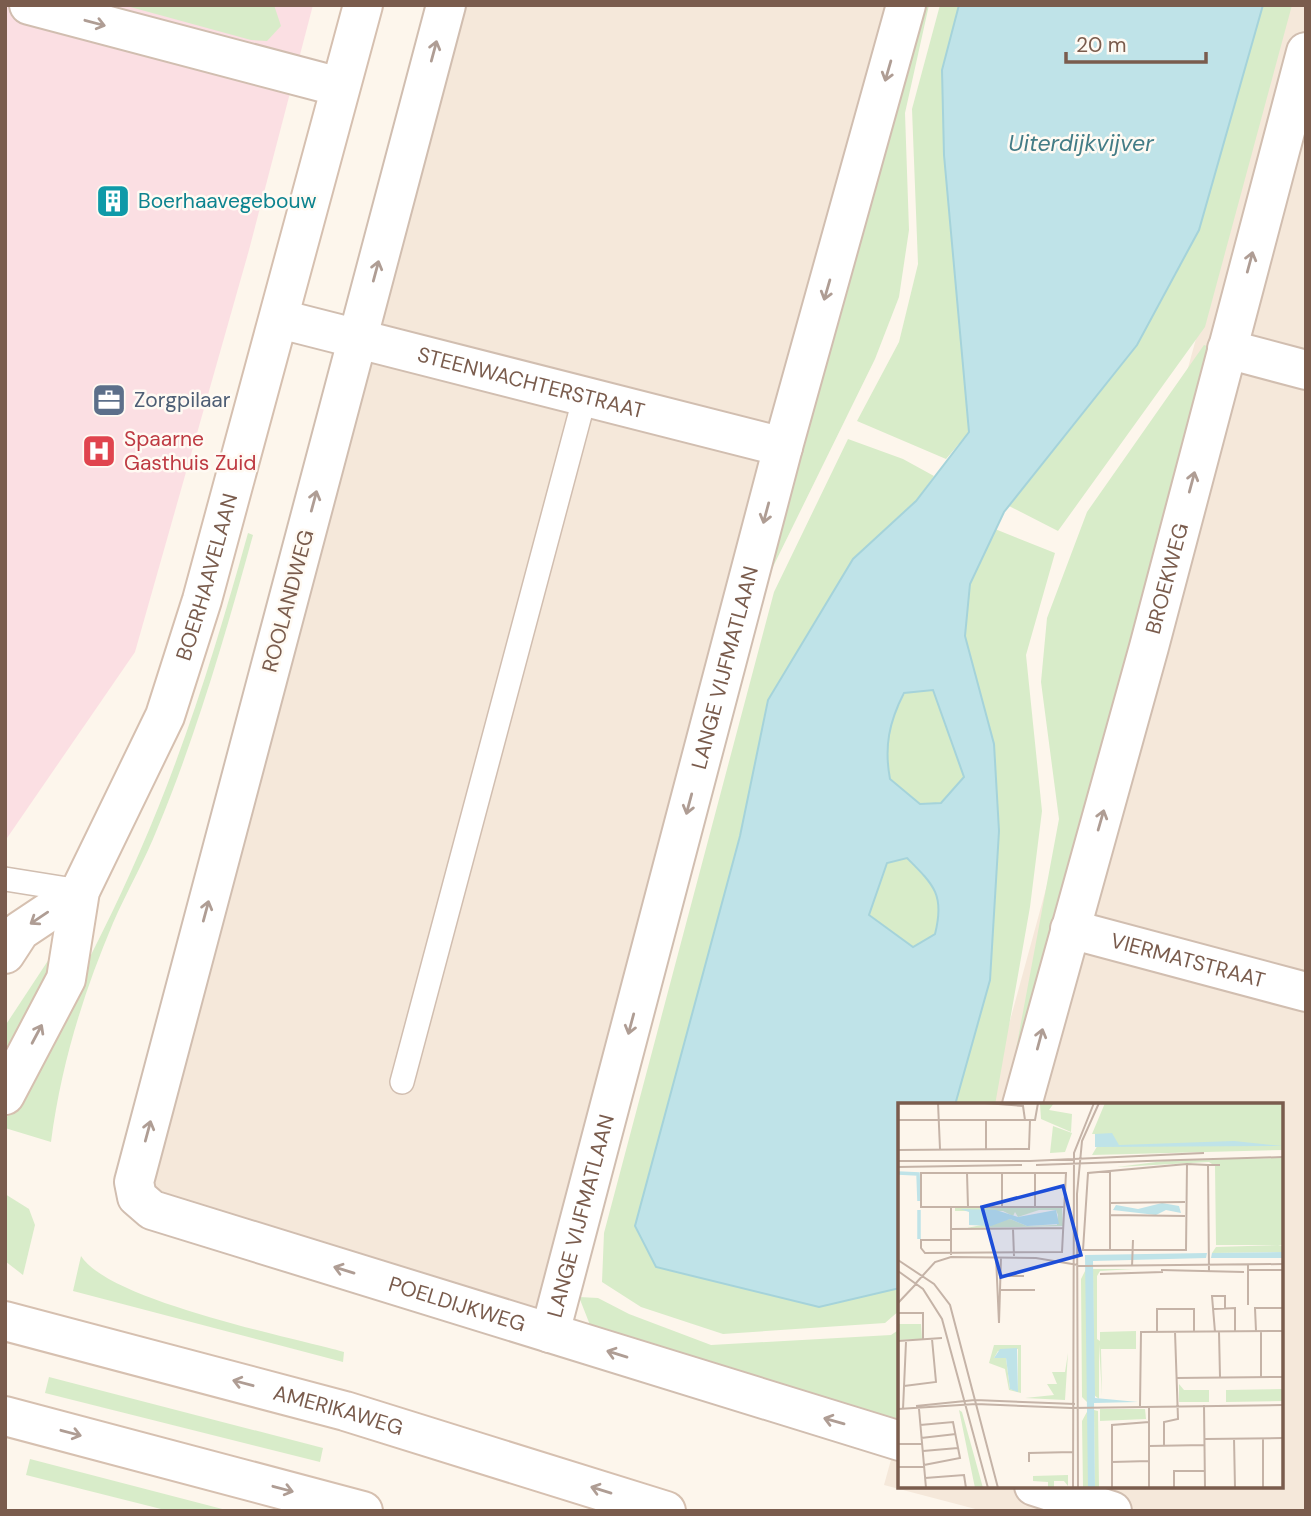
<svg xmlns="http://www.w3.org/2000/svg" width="1311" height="1516" viewBox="0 0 1311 1516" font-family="'DM Sans',sans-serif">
<rect width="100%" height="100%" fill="#fdf6ec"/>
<!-- residential -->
<g fill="#f5e8da">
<path d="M438,5H903L562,1328L136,1201Z"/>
<path d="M1287,5H1306V1511H983L884,1485L900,1427V1486H1281V1105H987Z"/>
</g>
<!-- medical -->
<path fill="#fbdfe3" d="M5,5H313L249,250L135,652L5,841Z"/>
<!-- green -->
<g fill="#d8ecc9">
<path d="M123,5H274L281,26L267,41L251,40Z"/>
<path d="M916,5H929L905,113L909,230L899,297L875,359L766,581Z"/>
<path d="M940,5H959L942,70L944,155L969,432L946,459L857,421L899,342L918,264L912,109Z"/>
<path d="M1263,5H1292L1205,327L1058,531L1009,506L1137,345L1199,230Z"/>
<path d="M1204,345L1210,347L1006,1103L1059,819L1041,682L1047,618L1087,512Z"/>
<path d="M848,439L903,459L934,476L916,501L853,559L768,700L740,836L819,1307L900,1288V1310L885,1323L723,1334L641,1307L602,1282L604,1233L774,592Z"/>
<path d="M995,529L1055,553L1026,655L1042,811L1030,907L995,1105H955L990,980L999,831L994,744L965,636L970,584Z"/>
<path d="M248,533L253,535C226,633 197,733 158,827C145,860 127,891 113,923C83,994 61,1065 51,1142L5,1128L9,1107C56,1023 102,939 140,851C185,748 218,641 248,533Z"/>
<path d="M934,690L964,777L941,803L920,804L890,779C884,747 889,722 905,693Z"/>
<path d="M907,858C934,887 945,893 935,934L913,947L868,915L887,863Z"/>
<path d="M62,946L5,1070V1026L57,947Z"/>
<path d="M5,1194L29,1209L35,1225L23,1275L5,1261Z"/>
<path d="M81,1256C108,1300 289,1337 344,1352L343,1362L73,1291Z"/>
<path d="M579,1297L598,1298L629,1314L711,1345L891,1335L900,1329V1421L619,1337L590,1325Z"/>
<path d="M49,1377L323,1448L320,1462L45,1393Z"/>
<path d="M30,1459L230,1511H169L26,1475Z"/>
</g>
<!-- water -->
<path fill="#bfe3e8" stroke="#a5d3da" stroke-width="2" fill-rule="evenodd" d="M959,5H1263L1199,230L1137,345L1004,512L970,584L965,636L994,744L999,831L990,980L955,1105H900V1288L819,1307L656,1267L635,1226L740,836L768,700L853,559L916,501L969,432L944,155L942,70ZM933,690L964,777L941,803L920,804L890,779C884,747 889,722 904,693ZM907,858C934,885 945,895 935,934L913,947L869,915L887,863Z"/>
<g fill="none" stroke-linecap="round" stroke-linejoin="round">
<!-- service casing -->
<g stroke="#d1beb0" stroke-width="26">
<g id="service">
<path d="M5,879L80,891"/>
<path d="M402,1082L585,396"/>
</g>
</g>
<!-- minor casing -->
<g stroke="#d1beb0" stroke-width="42">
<g id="minor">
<path d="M29,5L340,87"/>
<path id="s1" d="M446,5L134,1182L137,1197L152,1210L900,1441"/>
<path id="s2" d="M280,319L783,447"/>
<path d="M1227,349L1306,370"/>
<path id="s3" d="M1070,929L1306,992"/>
<path id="s4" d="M1022,1105L1149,647L1306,52"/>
<path id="s5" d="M550,1333L783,447L906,5"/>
<path d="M1034,1486L1112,1511"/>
</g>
</g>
<!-- secondary casing -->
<g stroke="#d6c0b0" stroke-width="42">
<g id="secondary">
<path d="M5,954L20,931L80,891"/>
<path id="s6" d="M5,1095L66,979L80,891L165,716L202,600L363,5"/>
<path id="s7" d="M5,1321L345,1411L666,1511"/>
<path d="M5,1416L363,1511"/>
</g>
</g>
<!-- service -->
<use href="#service" stroke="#fff" stroke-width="23"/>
<!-- minor -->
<use href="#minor" stroke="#fff" stroke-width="38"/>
<!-- secondary -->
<use href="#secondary" stroke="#fff" stroke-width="38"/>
</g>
<!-- one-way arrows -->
<defs><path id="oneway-shaft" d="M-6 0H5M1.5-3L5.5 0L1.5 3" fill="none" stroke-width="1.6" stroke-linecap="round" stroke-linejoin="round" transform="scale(1.75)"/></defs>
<g stroke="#af9d94">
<use href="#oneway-shaft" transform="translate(95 23) rotate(15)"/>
<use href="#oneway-shaft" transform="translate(434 51) rotate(-75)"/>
<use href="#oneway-shaft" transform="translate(888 71) rotate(106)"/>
<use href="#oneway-shaft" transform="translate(1250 262) rotate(-75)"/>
<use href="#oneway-shaft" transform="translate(376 271) rotate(-75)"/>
<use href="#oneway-shaft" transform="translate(827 290) rotate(106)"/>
<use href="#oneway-shaft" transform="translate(1192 482) rotate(-75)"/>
<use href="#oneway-shaft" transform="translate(314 501) rotate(-75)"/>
<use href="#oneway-shaft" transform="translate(766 513) rotate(105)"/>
<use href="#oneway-shaft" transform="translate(689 804) rotate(105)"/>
<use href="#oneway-shaft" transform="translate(1101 820) rotate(-74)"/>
<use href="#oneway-shaft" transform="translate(206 911) rotate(-75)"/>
<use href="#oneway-shaft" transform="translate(39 918) rotate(146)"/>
<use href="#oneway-shaft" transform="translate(631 1024) rotate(105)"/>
<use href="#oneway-shaft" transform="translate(37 1034) rotate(-62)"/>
<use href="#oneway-shaft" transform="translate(1040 1039) rotate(-75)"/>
<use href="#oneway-shaft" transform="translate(148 1131) rotate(-75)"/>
<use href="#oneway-shaft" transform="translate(344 1270) rotate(-163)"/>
<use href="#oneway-shaft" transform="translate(617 1354) rotate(-163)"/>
<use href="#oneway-shaft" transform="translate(243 1383) rotate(-165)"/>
<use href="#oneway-shaft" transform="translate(834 1421) rotate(-164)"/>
<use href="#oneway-shaft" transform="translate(71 1433) rotate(15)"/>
<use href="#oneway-shaft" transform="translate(283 1489) rotate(15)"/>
<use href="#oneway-shaft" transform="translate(601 1490) rotate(-163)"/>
</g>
<!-- icons -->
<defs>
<g id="building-square" transform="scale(1.75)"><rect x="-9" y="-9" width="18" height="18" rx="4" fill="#0f9aa8" stroke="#fffaf3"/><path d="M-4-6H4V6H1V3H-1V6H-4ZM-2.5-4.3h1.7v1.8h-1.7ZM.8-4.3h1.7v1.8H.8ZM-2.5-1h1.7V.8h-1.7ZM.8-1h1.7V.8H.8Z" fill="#fff"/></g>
<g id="office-square" transform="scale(1.75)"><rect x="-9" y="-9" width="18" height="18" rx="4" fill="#5c6f8a" stroke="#fffaf3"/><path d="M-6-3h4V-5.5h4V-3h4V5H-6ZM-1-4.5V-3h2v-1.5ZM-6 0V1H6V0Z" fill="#fff"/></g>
<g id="hospital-square" transform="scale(1.75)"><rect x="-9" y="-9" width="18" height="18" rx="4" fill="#e0444e" stroke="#fffaf3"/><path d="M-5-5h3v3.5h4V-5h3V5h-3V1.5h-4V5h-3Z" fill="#fff"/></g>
</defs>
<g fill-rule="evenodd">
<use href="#building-square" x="113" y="201"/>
<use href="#office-square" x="109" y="400"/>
<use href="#hospital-square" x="99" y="451"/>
</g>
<g text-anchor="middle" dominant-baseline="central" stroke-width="5" stroke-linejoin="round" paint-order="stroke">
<!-- culture labels -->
<g font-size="21" fill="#0d838f" stroke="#fffaf3" text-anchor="start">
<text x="138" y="201">Boerhaavegebouw</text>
</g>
<!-- street labels -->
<g font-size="21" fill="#7a5c4d" stroke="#fffaf3">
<text stroke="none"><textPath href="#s2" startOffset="259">STEENWACHTERSTRAAT</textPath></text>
<text stroke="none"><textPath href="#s6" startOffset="560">BOERHAAVELAAN</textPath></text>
<text stroke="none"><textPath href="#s4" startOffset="546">BROEKWEG</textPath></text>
<text transform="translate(288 601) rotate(-75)">ROOLANDWEG</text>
<text stroke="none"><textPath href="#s5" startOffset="688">LANGE VIJFMATLAAN</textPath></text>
<text stroke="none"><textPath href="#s3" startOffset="122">VIERMATSTRAAT</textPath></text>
<text stroke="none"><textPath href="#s5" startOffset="121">LANGE VIJFMATLAAN</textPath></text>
<text stroke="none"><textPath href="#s1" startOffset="1572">POELDIJKWEG</textPath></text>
<text stroke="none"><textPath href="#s7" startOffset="345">AMERIKAWEG</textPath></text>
</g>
<!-- service labels -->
<g font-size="21" fill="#4e5e75" stroke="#fffaf3" text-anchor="start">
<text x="134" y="400">Zorgpilaar</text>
</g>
<!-- health labels -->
<g font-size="21" fill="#be3a42" stroke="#fffaf3" text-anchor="start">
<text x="124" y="439">Spaarne<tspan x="124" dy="24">Gasthuis Zuid</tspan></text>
</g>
<!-- water labels -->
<g font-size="23" font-style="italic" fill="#437c86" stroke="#fffaf3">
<text x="1081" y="143">Uiterdijkvijver</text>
</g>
</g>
<!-- overview -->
<g transform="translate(898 1103)">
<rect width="385" height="385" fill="#fdf6ec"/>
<path d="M156,0L151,7L174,11L173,29L143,16L142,1ZM207,0H385V47L194,52L201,40L212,42L202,31H194ZM155,23L174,30L167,49L152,50ZM385,55V142H380L385,143V149L314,150L318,144L380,142H318L317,63L311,59L219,64L274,57ZM57,105H164L165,123L69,125L112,116L129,123L159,122L160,112L158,107H141L120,114L117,109L115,113L105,108H57ZM188,166L190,300L184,294L183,176ZM195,166H235L202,168L199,173V236L202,238V229L238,228V246H203L204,293L201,241V296L196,292ZM0,221H23L24,236L0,237ZM96,242H123V290L111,287L107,266L91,260ZM120,246V288L112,286L108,255H96L100,248ZM170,250L167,297L127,295L156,292L149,281H159L154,269H167ZM281,281L286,287H311V299H281ZM385,286V298L328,299V287ZM202,306H247L248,316L202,318ZM61,307L64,309L85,385H77ZM190,307V385H185L184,318ZM196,307L200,308L201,385H197ZM170,372V383L166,378H156V385H150V379L135,378V373Z" fill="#d8ecc9" fill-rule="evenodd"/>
<path d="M214,30L221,42L336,38L385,43L197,44V31ZM264,100L281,103L283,110L268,107L258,112L215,107L218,102L240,106ZM62,106L98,107L120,114L158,107L161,121L129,123L112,116L93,123L71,122V109ZM385,149V155H313L314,150ZM309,150L308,155L195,158L197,295L240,299L196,300L197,385H190L187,152ZM119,245L120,288V289L112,286L108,255H96L102,246Z" fill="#bfe3e8"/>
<path fill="none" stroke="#bfe3e8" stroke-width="3.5" d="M0,70L20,71L21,98M21,107V136"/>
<path fill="none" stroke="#c5b3a7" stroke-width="2" d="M40,0L42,46M87,0L125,3L127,17M0,17H137L140,0M88,17V46M0,47L131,46L132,17M0,58H132L306,50M249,58L385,54M289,61L288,147H185L190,70L289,61L310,62M138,62L249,58M0,64L124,62M212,68V148M104,69V103M137,69V103M69,70L70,104M212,100L287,99M53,104V152M212,112L287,113M53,126L166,125M115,126L116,153M53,137H23V145L27,150L164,149L168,70H23V104H166M98,154L101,220L103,154M0,157L36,181L52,202L100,385M350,161V202M234,164L235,137M263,167L346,169M350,167H385M0,168L25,186L44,216L90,385M311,168L310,62H322M202,171L265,169M103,173H126M18,180L37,159L53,154L138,155L186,163L385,161M103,187H137M0,200L18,181M316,206L337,205V228M0,210H25V237M358,228L357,205H385M363,228V274M259,229V206H296V229M317,229L314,193H327V205M321,229L322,274M0,238L44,235M278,275L385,274M6,283L38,279L34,236M306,302L307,385M18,303L77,297L177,301M242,303L243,229L385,228M251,303V385M0,306L78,301L174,305L385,302M5,306L8,239M21,306L28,385M22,322L55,319L62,355L26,362M23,335L58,331M336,335L337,385M365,335V385M307,336L385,335M0,341H24M251,343L307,342M266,343V319L280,316L277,229M25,348L60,345M131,359V350L175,349M214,359L251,358M0,364H26M27,375L66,372L68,385M175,385L176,50L196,0M180,385L179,91L184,38L201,0M214,385V322L251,319M276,385V368H307"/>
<path fill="#1d4ed8" fill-opacity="0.15" stroke="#1d4ed8" stroke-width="3.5" d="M165,83L183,152L103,174L84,104Z"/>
<rect width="385" height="385" fill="none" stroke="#7a5c4d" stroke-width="3.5"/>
</g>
<!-- border -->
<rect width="1311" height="1516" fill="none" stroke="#7a5c4d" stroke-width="14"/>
<!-- scale -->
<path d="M1066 52v10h140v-10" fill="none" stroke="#7a5c4d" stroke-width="3.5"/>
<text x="1076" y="52" font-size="21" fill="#7a5c4d" stroke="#fffaf3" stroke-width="5" paint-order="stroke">20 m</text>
</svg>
